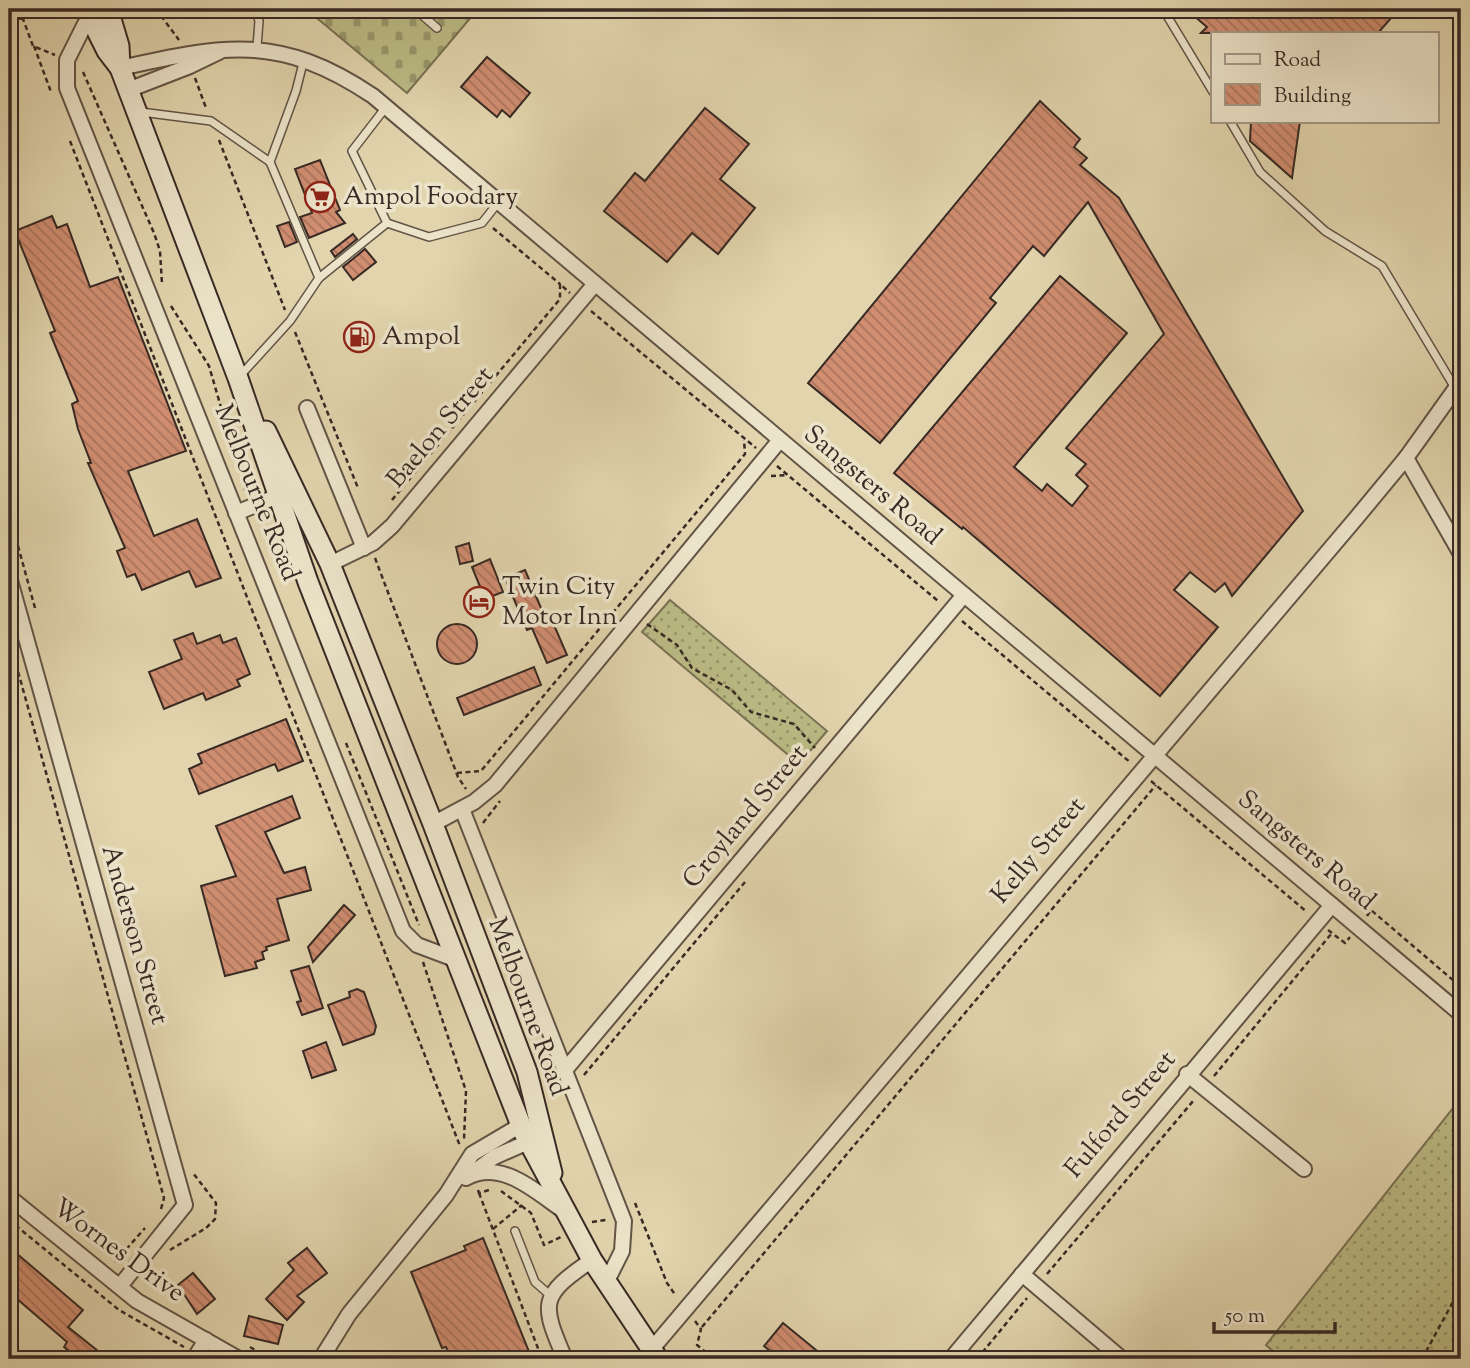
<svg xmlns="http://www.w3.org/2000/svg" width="1470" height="1368" viewBox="0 0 1470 1368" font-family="'Sorts Mill Goudy',serif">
<defs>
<pattern id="grass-dots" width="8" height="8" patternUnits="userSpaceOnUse" patternTransform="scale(1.75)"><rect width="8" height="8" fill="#bbbb85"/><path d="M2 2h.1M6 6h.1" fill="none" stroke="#99986d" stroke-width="1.8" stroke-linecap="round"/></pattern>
<pattern id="cemetery-stones" width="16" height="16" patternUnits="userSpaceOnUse" patternTransform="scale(1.75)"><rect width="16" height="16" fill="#bbbb85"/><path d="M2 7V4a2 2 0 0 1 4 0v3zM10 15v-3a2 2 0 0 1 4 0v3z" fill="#99986d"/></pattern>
<pattern id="building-back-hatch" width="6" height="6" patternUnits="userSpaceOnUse" patternTransform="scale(1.75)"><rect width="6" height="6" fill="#d18e71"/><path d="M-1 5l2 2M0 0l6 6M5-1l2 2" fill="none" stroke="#aa745d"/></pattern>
</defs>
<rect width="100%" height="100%" fill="#e2d5ae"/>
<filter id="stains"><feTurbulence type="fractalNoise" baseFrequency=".00286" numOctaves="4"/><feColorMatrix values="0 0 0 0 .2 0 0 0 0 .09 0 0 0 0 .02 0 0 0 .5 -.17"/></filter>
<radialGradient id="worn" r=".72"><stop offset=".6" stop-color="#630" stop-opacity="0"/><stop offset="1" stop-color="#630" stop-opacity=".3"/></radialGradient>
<!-- grass -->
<g fill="url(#grass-dots)" stroke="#797254" stroke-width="2">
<path d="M670,600L827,731L799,764L642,632Z"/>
<path d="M1461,1098V1359H1282L1266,1345Z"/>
</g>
<!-- cemetery -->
<path fill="url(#cemetery-stones)" stroke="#797254" stroke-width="2" d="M306,9H478L407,93Z"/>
<!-- building -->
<g fill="url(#building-back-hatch)" stroke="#372924" stroke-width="2">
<path d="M1186,9H1399L1378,33H1201L1207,27Z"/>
<path d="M487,57L530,93L510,117L502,110L497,117L461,87Z"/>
<path d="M1040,101L1080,139L1074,147L1087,158L1080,165L1119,198L1303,511L1232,596L1225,583L1215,592L1190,572L1174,590L1218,627L1160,696L963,527L962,529L894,473L1060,276L1127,333L1014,467L1042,491L1047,484L1072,506L1088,486L1076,475L1086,464L1066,448L1164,334L1088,202L1044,256L1033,246L990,298L996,303L880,443L808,383Z"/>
<path d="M705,108L749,144L720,179L755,208L718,254L692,233L667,262L604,211L635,173L645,181Z"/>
<path d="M1251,121H1300L1292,178L1250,141Z"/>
<path d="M320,160L340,210L336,212L345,223L309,238L300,217L312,213L295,169Z"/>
<path d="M52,216L57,228L67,224L90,287L118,277L186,451L128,471L154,536L197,519L221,578L196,587L189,571L142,590L135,574L127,577L117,551L125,548L88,463H91L78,429L72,404L78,401L50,333L55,331L15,231Z"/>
<path d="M289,222L297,242L285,247L277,226Z"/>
<path d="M353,234L357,239L335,257L331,251Z"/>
<path d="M365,249L376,262L353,280L343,267Z"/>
<path d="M469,543L473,561L460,564L456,547Z"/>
<path d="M490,559L503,592L485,599L472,567Z"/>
<path d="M525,570L546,620L551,618L567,655L547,663L532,628L527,630L505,578Z"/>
<circle cx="457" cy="644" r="20"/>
<path d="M193,633L197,644L220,635L223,643L236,638L250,674L237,680L240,686L206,700L203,693L164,709L149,672L182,659L174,640Z"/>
<path d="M534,667L541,685L464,715L457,698Z"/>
<path d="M286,719L303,761L278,771L275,764L199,794L189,769L202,763L198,754Z"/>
<path d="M292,796L300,818L265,832L284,873L305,867L311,890L277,899L289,940L266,947L267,950L262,952L264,959L255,962L257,968L225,976L201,886L236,876L216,826Z"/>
<path d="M344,905L355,915L313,962L308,947Z"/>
<path d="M309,966L323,1008L302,1015L297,1002L301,1001L291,971Z"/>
<path d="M357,989L364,992L376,1026L374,1034L343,1045L328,1005L350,997L349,992Z"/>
<path d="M326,1042L336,1070L312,1078L303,1051Z"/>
<path d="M483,1238L532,1359H451L446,1347L442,1348L411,1272L466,1250L464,1246Z"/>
<path d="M9,1247L83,1310L68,1327L108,1359H79L64,1347L67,1342L9,1292Z"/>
<path d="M307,1248L327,1273L297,1296L304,1302L287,1320L266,1299L294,1270L288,1263Z"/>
<path d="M193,1273L215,1299L197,1314L178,1285Z"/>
<path d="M249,1316L283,1325L278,1344L244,1336Z"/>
<path d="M783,1323L827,1359H780L764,1346Z"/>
</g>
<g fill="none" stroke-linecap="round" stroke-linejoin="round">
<!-- service casing -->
<g stroke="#625446" stroke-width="10">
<g id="service">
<path d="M255,9L259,21L257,47"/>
<path d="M415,9L437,28"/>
<path d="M1163,9L1213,92"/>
<path d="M141,112L211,121L270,162"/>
<path d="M1230,121L1260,172L1325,231L1382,266L1455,388"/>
<path d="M387,223L429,237L482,223L497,204"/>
<path d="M319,278L387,223L352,151L386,107"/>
<path d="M239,377L290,321L319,278L270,162L296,91L304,59"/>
<path d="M515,1231L535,1282L551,1296"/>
</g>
</g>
<!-- minor casing -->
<g stroke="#625446" stroke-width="18">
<g id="minor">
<path d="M89,16L67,60V88L403,931L417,945L457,960"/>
<path d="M120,68C224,45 279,33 373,96L1461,1014"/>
<path d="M128,90L190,66L219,52"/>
<path d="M307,408L364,548"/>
<path d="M1406,458L1461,554"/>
<path d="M236,513L278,496"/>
<path d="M330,564L373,543L392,526L594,285"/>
<path d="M9,577L185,1205L120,1286"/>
<path d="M462,809L624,1221L622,1251L606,1283"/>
<path d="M433,824L474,802L495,785L780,440"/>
<path d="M565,1070L964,595"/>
<path d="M1187,1074L1304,1169"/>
<path d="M474,1172L494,1157L528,1142"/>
<path d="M466,1178C501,1158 536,1192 564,1211"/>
<path d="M9,1197L137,1301L239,1359"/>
<path d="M1022,1274L1122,1359"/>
<path d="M651,1350L1358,516L1406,458L1461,381"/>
<path d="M194,1359L206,1340"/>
<path d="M321,1359L349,1314L446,1195L472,1154L521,1125"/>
<path d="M565,1359C541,1303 539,1296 592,1260"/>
<path d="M951,1359L1332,905"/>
</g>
</g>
<!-- secondary casing -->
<g stroke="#372924" stroke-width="23">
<g id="secondary">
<path d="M86,9L107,51L120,68L238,378L308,582L524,1133L592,1260L658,1359"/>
<path d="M108,9L119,46L120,68"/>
<path d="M266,431L330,564L433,824L527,1072L552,1173"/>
</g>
</g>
<!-- path -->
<g stroke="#372924" stroke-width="2.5" stroke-dasharray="5 3.5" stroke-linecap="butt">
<path d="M26,9L23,19L33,46L55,55"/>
<path d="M156,9L179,40"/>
<path d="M9,17L23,19"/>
<path d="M34,46L51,92"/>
<path d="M83,72L154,233L160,251L162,284"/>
<path d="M195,78L206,108"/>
<path d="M219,140L285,310"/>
<path d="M70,141L460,1146"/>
<path d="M493,228L560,284"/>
<path d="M171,306L209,366L246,493"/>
<path d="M591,311L756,448"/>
<path d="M295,332L358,488"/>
<path d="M777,466L938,601"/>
<path d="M771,476L788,475"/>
<path d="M392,500L560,299V284L570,293"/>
<path d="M9,513L35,608"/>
<path d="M375,558L458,777L466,789"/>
<path d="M962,621L1131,763"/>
<path d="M647,624L677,645L692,668L732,690L751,712L794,724L815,748"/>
<path d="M9,639L164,1198L161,1209"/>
<path d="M346,743L419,925"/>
<path d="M457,773L481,771L745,454L744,440"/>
<path d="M1151,781L1307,912"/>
<path d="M483,823L500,801"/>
<path d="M1367,916L1371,910L1461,987"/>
<path d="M1328,930L1345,943L1350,937"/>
<path d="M423,962L466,1091L464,1140"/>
<path d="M584,1075L745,882"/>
<path d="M1214,1076L1332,933"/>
<path d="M9,1177L17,1184"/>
<path d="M478,1190L479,1193L492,1189"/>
<path d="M501,1191L531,1213L544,1245L561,1237"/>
<path d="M479,1193L542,1359"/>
<path d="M635,1203L667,1283L676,1296"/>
<path d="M9,1220L119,1310L184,1347"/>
<path d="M592,1222L606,1220"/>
<path d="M493,1229L522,1205"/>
<path d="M170,1250L206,1228L215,1219L216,1203L193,1173"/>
<path d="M115,1262L145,1228"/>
<path d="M1047,1274L1194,1100"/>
<path d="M695,1321L701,1329L697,1345L714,1359"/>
<path d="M702,1327L1156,785"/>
<path d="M250,1347L271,1359"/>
<path d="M977,1359L1027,1298"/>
<path d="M1422,1359L1461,1287"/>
</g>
<!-- service -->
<use href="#service" stroke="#ece4ca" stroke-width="7"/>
<!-- minor -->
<use href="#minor" stroke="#ece4ca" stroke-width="14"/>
<!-- secondary -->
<use href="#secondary" stroke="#ece4ca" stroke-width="19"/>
</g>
<!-- icons -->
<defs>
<g id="supermarket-ring" transform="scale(1.575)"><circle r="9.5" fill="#ece4ca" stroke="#8f2418" stroke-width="1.5"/><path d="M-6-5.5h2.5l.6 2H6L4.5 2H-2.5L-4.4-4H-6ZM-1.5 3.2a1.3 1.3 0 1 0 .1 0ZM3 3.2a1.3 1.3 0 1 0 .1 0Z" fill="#8f2418"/></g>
<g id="fuel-ring" transform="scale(1.575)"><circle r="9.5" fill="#ece4ca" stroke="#8f2418" stroke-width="1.5"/><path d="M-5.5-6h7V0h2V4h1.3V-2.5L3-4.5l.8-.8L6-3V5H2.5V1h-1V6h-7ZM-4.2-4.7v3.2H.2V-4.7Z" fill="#8f2418"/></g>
<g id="hotel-ring" transform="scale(1.575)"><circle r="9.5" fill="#ece4ca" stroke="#8f2418" stroke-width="1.5"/><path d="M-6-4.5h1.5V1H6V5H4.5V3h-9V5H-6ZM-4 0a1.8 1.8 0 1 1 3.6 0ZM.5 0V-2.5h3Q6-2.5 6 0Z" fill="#8f2418"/></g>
</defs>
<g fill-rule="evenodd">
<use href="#supermarket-ring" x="320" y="197"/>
<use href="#fuel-ring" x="359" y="337"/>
<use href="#hotel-ring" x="479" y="602"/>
</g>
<g text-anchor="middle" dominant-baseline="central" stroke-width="7" stroke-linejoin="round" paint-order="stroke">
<!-- poi labels -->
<g font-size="26" fill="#372924" stroke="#ece4ca" text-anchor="start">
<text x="343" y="197">Ampol Foodary</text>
<text x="382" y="337">Ampol</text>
<text x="502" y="587">Twin City<tspan x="502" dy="30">Motor Inn</tspan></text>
</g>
<!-- street labels -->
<g font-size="26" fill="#372924" stroke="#ece4ca">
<text transform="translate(441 428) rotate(-50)">Baelon Street</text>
<text transform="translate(872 486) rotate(40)">Sangsters Road</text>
<text transform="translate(256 493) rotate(68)">Melbourne Road</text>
<text transform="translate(746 817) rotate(-50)">Croyland Street</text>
<text transform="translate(1039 851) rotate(-50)">Kelly Street</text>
<text transform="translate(1306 851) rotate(40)">Sangsters Road</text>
<text transform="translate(134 935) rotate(74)">Anderson Street</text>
<text transform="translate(527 1007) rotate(70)">Melbourne Road</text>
<text transform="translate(1121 1115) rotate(-50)">Fulford Street</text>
<text transform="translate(118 1251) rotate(36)">Wornes Drive</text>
</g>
</g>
<!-- margin -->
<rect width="1470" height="1368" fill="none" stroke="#e2d5ae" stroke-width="35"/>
<rect x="10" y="10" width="1449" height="1347" fill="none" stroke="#372924" stroke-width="3.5"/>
<rect x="18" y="18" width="1435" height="1333" fill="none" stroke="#372924" stroke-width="2"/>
<!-- legend -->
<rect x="1211" y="32" width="228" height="91" fill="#ece4ca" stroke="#a49988" stroke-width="2"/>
<rect x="1225" y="54" width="35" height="10" fill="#ece4ca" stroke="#a49988" stroke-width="2"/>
<text x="1274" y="66" font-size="21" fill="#372924">Road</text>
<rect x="1225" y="84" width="35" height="21" fill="url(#building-back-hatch)" stroke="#a49988" stroke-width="2"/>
<text x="1274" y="102" font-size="21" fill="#372924">Building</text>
<!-- scale -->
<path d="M1214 1322v10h121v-10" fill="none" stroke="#372924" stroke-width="3.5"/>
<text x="1225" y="1322" font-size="21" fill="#372924" stroke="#ece4ca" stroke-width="5" paint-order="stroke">50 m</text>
<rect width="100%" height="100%" filter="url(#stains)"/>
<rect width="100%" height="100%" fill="url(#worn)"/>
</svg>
